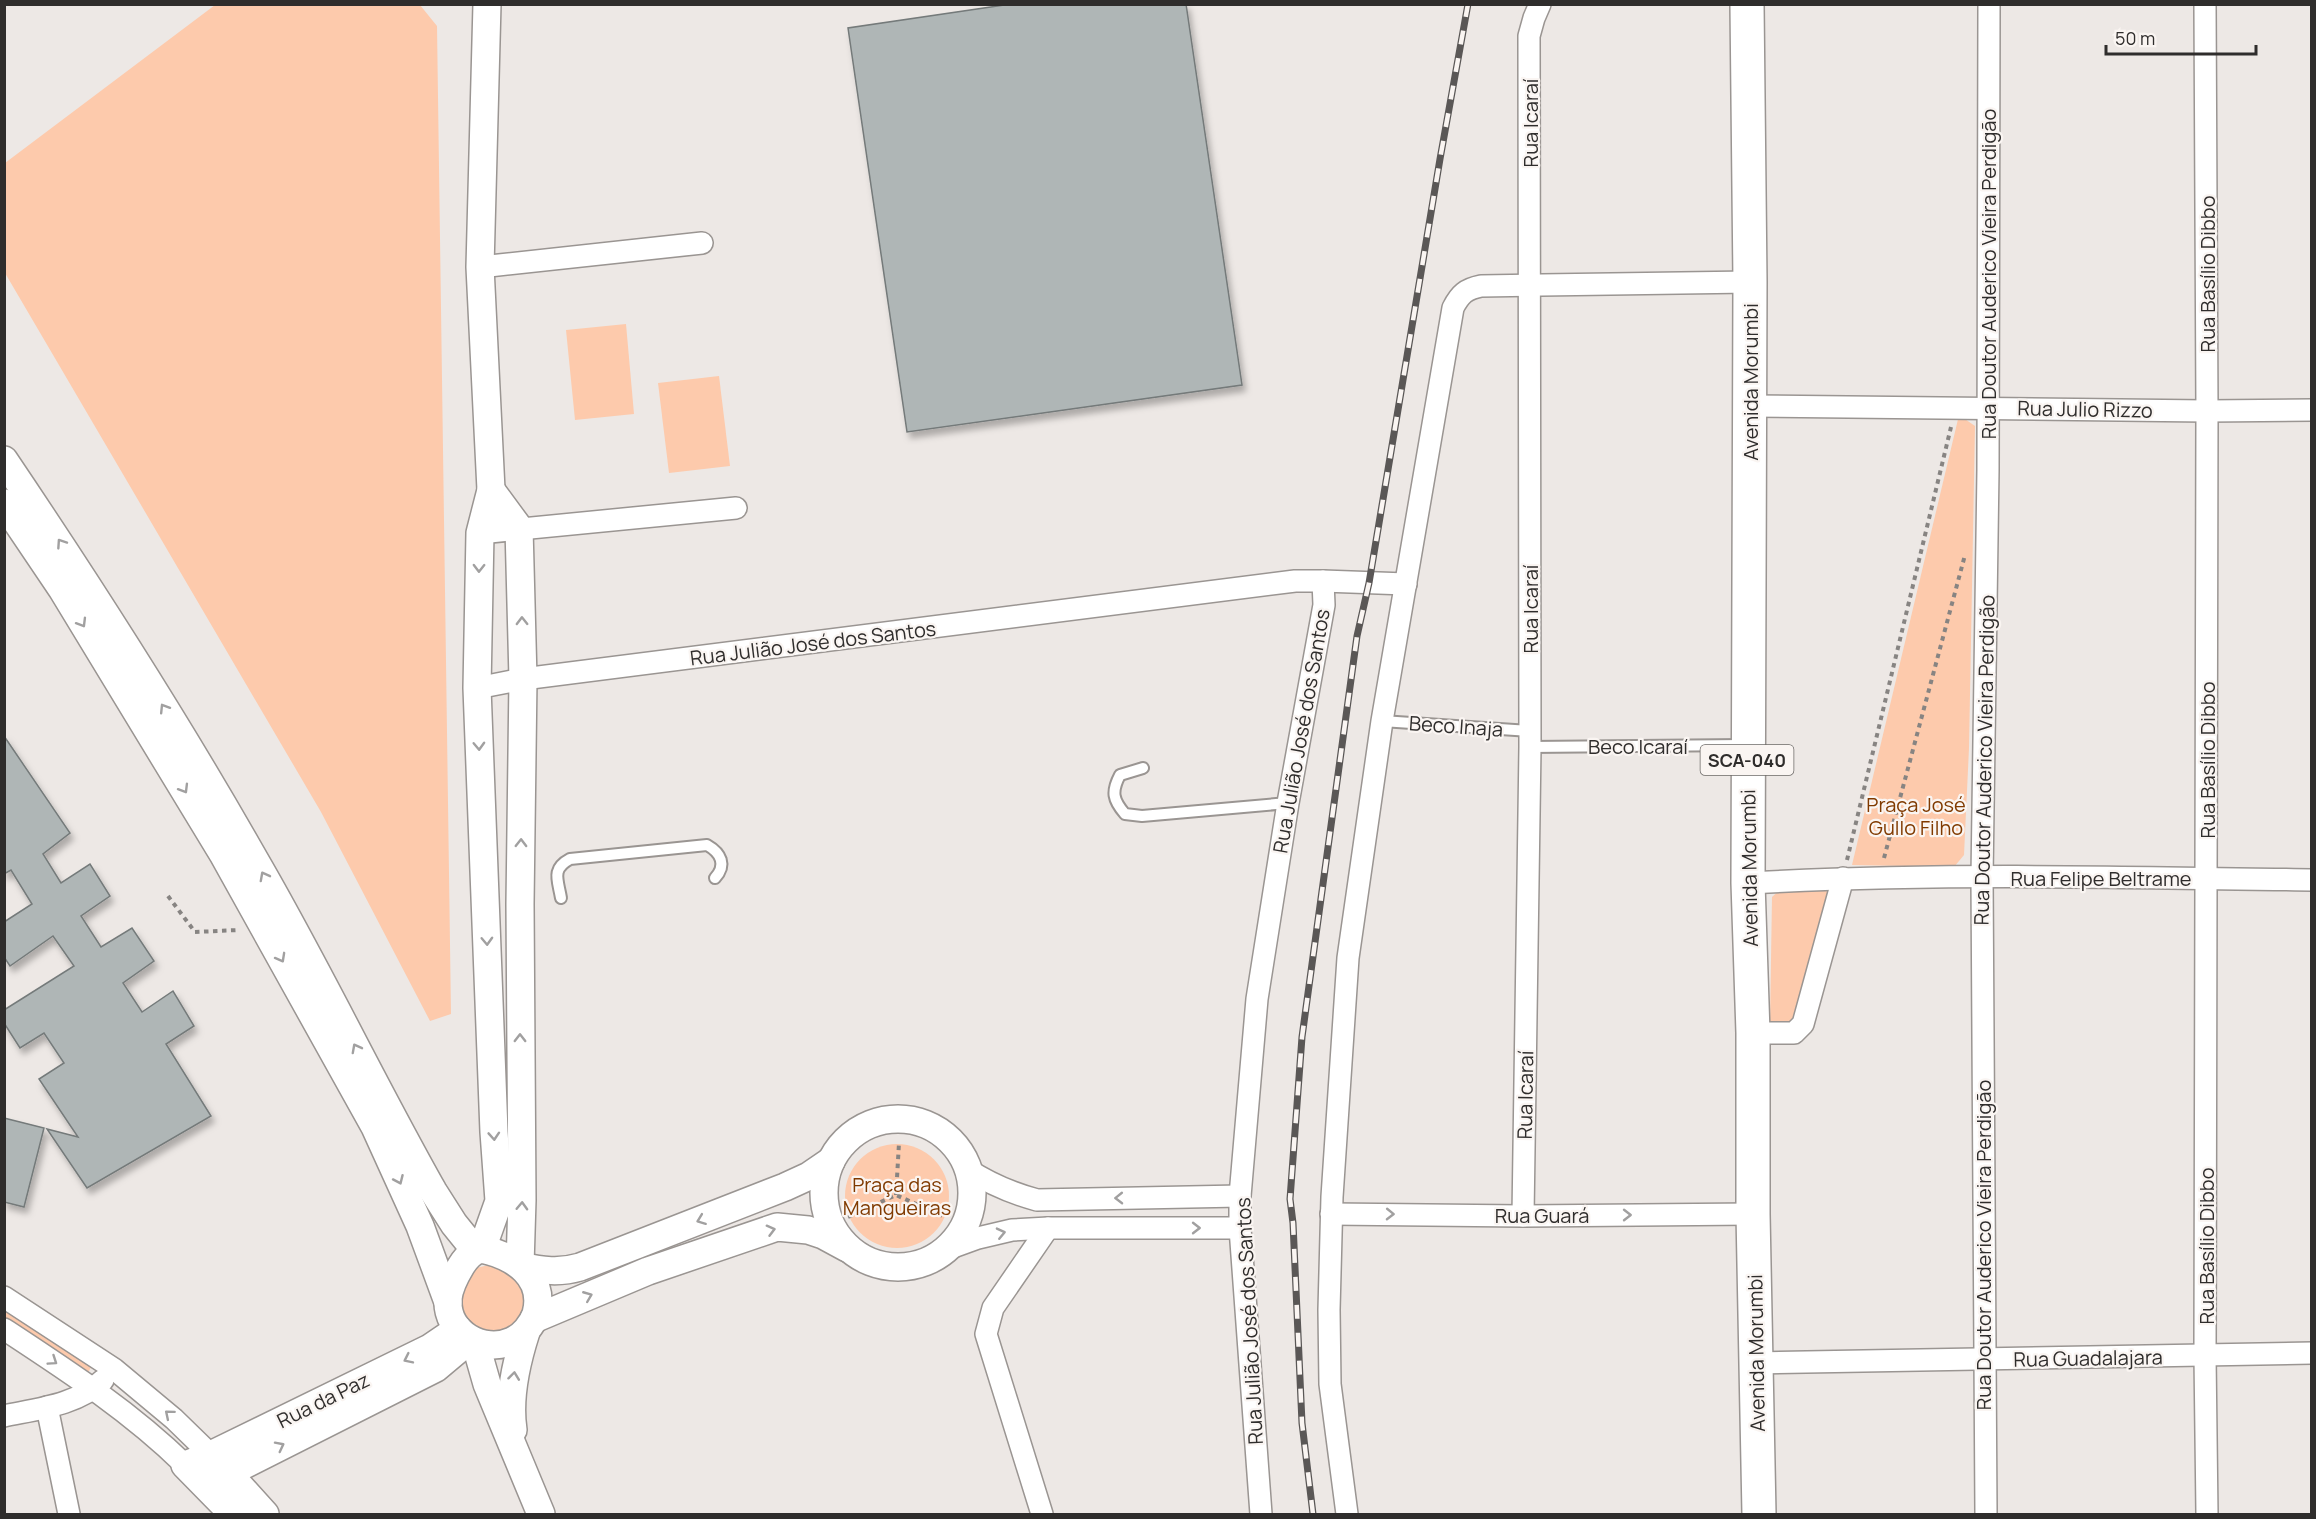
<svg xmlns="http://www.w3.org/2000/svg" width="2316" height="1519" viewBox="0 0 2316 1519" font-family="Manrope,sans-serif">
<defs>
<filter id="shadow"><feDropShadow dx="3.5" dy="6" stdDeviation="3" flood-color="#0004"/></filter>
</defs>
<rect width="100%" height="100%" fill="#ede8e5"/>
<!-- green -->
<g fill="#fdcaac">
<path d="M215,5H420L437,26L451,1014L430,1021L321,812L5,273V163Z"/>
<path d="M626,324L634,414L575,420L566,330Z"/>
<path d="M719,376L730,466L669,473L658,383Z"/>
<path d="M1959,415L1975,426L1969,748L1964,855L1954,867L1852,865Z"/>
<path d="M1782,888L1835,889L1792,1021L1780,1024L1770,1022L1772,897Z"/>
<circle cx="897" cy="1196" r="52"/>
<path d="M489,1265L514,1273L526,1297L525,1310L518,1322L508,1331L481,1333L460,1315L458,1288L476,1268Z"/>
<path d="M4,1303L92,1365L89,1371L82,1373L5,1324Z"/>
</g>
<!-- building -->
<g fill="#afb6b6" stroke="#747a7a" stroke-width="1.5" filter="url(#shadow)">
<path d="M1011,4H1186L1242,385L907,432L848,28Z"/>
<path d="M4,736L70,833L43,854L61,883L90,864L110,896L81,916L101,947L132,928L154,961L123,983L142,1012L173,991L194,1026L166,1044L211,1116L87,1188L47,1129L78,1137L39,1079L64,1063L44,1033L20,1048L4,1023V1010L74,966L53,936L10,966L4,957V922L32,904L11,870L4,874Z"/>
<path d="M4,1118L44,1128L24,1207L4,1202Z"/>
</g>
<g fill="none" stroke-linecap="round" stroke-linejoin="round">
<!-- service casing -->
<g stroke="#9a9592" stroke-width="14">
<g id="service">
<path d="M1382,721L1529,731"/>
<path d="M1530,747L1744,745"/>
<path d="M1143,768L1120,775C1111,792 1113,800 1125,814L1142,816L1288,803"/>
<path d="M561,898C558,880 551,869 570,859L707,845C721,853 727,865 715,878"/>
</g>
</g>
<!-- minor casing -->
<g stroke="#9a9592" stroke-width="24">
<g id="minor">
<path d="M2205,4L2207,411L2205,1356L2207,1514"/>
<path d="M480,267L702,243"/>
<path d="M1750,406L2207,411L2312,410"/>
<path d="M480,533L736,508"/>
<path d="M1323,581L1406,584"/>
<path d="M477,688L523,679L1295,581H1323L1324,605L1288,803L1257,999L1240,1196V1228L1261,1514"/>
<path d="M1748,883C1935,873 2124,877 2312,880"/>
<path d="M1753,1033H1794L1803,1024L1843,878"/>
<path d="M967,1169C990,1184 1011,1193 1037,1200L1240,1196"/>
<path d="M1331,1214L1523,1216L1753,1214"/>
<path d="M1523,1216L1530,747L1529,36L1534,18L1540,4"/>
<path d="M945,1250L978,1238L1012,1230L1048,1228H1240"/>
<path d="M4,1297L114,1369L174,1419L211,1455"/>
<path d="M4,1329C68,1371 131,1412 185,1465"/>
<path d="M1756,1363L2312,1353"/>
<path d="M47,1407L69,1514"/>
<path d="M4,1416C37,1409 78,1405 103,1380"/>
<path d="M1042,1514L986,1334L993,1308L1048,1228"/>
<path d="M1347,1514L1330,1384L1329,1310L1332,1197L1348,958L1382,721L1453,308C1460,294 1466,289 1481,286L1750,282"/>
<path d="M1986,1514L1982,877L1988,470L1989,4"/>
</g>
</g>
<!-- tertiary casing -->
<g stroke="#9a9592" stroke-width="30">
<g id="tertiary">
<path d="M4,460C93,592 179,726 257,864C319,971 372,1083 433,1191L454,1224L475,1250"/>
<path d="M491,490L519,528L523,679L520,904L522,1200L520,1265"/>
<path d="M4,503L62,589L223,854L375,1127L420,1226L448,1302"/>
<circle cx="898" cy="1193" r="74"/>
<path d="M482,1249L499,1201L494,1132L477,688L480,533L491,490L480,267L487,4"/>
<path d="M482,1249C514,1256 546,1277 536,1314C532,1325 523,1336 512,1341C483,1354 446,1333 448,1299C449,1287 455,1276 461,1266C466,1258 473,1250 482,1249Z"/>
<path d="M522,1266C542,1271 560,1273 580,1267L785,1187L809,1176L831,1161"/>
<path d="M534,1319L648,1271L777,1227L808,1230L823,1235L847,1248"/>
<path d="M475,1342L487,1384L541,1514"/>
<path d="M513,1430C508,1397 516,1363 526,1332"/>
<path d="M216,1460L265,1514"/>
<path d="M208,1486L228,1473L436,1368L467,1342"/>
<path d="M233,1514L185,1465L211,1455L430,1348L458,1329"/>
</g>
</g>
<!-- primary casing -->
<g stroke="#9a9592" stroke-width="36">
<path id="primary" d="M1747,4L1750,282L1748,883L1753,1033V1214L1759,1514"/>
</g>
<!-- path -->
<g stroke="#878482" stroke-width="4" stroke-dasharray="4.5 4.5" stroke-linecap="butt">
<path d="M1884,858L1965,555"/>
<path d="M1847,860L1951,427"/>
<path d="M168,896L195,932L239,930"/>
<path d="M896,1195L899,1143"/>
<path d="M848,1217L896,1195L945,1217"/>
</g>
<!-- service -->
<use href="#service" stroke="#fff" stroke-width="10"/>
<!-- minor -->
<use href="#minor" stroke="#fff" stroke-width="21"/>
<!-- tertiary -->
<use href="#tertiary" stroke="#fff" stroke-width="27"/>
<!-- primary -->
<use href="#primary" stroke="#fff" stroke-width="33"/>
<!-- rail casing -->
<g stroke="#5a5756" stroke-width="7">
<path id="rail" d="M1313,1514L1302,1423L1293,1223L1290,1199L1302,1037L1357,636L1369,583L1440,159L1468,4"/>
</g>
<!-- rail -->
<use href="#rail" stroke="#faf5f2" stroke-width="4.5" stroke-dasharray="14" stroke-linecap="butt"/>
</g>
<!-- one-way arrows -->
<defs><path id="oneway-chevron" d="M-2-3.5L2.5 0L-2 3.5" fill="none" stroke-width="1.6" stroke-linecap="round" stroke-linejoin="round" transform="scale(1.5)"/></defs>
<g stroke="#a1a0a0">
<use href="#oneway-chevron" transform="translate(61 543) rotate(-124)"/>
<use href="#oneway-chevron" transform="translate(479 568) rotate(91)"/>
<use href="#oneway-chevron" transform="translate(522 621) rotate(-91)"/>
<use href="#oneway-chevron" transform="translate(82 623) rotate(59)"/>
<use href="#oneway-chevron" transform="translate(164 708) rotate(-122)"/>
<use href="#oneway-chevron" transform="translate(479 746) rotate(88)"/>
<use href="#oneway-chevron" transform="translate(184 789) rotate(59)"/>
<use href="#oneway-chevron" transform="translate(521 843) rotate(-89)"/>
<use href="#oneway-chevron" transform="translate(264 876) rotate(-118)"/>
<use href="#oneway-chevron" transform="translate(487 941) rotate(88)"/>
<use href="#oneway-chevron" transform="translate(281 958) rotate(61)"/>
<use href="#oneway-chevron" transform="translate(520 1038) rotate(-90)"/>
<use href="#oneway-chevron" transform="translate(356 1048) rotate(-118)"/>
<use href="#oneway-chevron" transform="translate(494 1136) rotate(86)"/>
<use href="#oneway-chevron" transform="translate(399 1180) rotate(66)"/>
<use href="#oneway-chevron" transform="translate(1119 1198) rotate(179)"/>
<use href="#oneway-chevron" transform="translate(522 1206) rotate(-88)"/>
<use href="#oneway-chevron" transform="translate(1390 1214) rotate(1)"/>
<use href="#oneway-chevron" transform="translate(1627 1215)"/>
<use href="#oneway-chevron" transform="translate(701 1220) rotate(159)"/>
<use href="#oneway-chevron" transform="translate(1196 1228)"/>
<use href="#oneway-chevron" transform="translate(771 1230) rotate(-15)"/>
<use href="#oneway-chevron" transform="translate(1001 1233) rotate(-13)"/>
<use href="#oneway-chevron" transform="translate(588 1296) rotate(-22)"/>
<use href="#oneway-chevron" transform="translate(408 1359) rotate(154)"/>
<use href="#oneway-chevron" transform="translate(53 1361) rotate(34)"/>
<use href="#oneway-chevron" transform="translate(514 1376) rotate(-83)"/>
<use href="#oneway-chevron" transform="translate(169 1414) rotate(-140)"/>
<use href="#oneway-chevron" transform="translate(280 1446) rotate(-27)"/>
</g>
<g text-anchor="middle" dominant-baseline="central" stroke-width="4.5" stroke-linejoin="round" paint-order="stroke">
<!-- shield labels -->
<rect fill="#faf5f2" stroke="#6c6967" stroke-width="1.5" x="1700.5" y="745" width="93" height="30" rx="4.5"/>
<g font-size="18" font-weight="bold" fill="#2f2d2c">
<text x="1747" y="760">SCA-040</text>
</g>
<!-- street labels -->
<g font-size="20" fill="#2f2d2c" stroke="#faf5f2">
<text transform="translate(1530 123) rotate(-90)">Rua Icaraí</text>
<text transform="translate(1988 274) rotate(-90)">Rua Doutor Auderico Vieira Perdigão</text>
<text transform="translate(2207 274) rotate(-90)">Rua Basílio Dibbo</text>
<text transform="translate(1750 382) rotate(-90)">Avenida Morumbi</text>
<text transform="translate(2085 409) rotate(1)">Rua Julio Rizzo</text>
<text transform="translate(1530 609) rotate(-90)">Rua Icaraí</text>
<text transform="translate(813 643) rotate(-7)">Rua Julião José dos Santos</text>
<text transform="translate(1456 726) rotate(4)">Beco Inaja</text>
<text transform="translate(1301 731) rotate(-80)">Rua Julião José dos Santos</text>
<text x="1638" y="746">Beco Icaraí</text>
<text transform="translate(1984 760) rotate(-89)">Rua Doutor Auderico Vieira Perdigão</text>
<text transform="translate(2207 760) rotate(-90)">Rua Basílio Dibbo</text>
<text transform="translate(1749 868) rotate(-91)">Avenida Morumbi</text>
<text x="2101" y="878">Rua Felipe Beltrame</text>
<text transform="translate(1525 1095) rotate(-89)">Rua Icaraí</text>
<text x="1542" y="1215">Rua Guará</text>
<text transform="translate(1983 1245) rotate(-90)">Rua Doutor Auderico Vieira Perdigão</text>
<text transform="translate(2206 1246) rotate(-90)">Rua Basílio Dibbo</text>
<text transform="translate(1249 1321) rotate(-93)">Rua Julião José dos Santos</text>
<text transform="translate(1756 1353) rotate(-91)">Avenida Morumbi</text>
<text transform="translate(2088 1358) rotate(-1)">Rua Guadalajara</text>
<text transform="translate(323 1400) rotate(-26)">Rua da Paz</text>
</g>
<!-- park labels -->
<g font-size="20" fill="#803a00" stroke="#faf5f2">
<text x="1916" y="804">Praça José<tspan x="1916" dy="23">Gullo Filho</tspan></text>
<text x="897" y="1184">Praça das<tspan x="897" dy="23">Mangueiras</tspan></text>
</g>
</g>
<!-- border -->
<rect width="2316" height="1519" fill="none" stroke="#2f2d2c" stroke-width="12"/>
<!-- scale -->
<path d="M2106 45v9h150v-9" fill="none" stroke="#2f2d2c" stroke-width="3"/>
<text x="2115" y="45" font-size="18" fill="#2f2d2c" stroke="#faf5f2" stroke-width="4.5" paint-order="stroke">50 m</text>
</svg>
